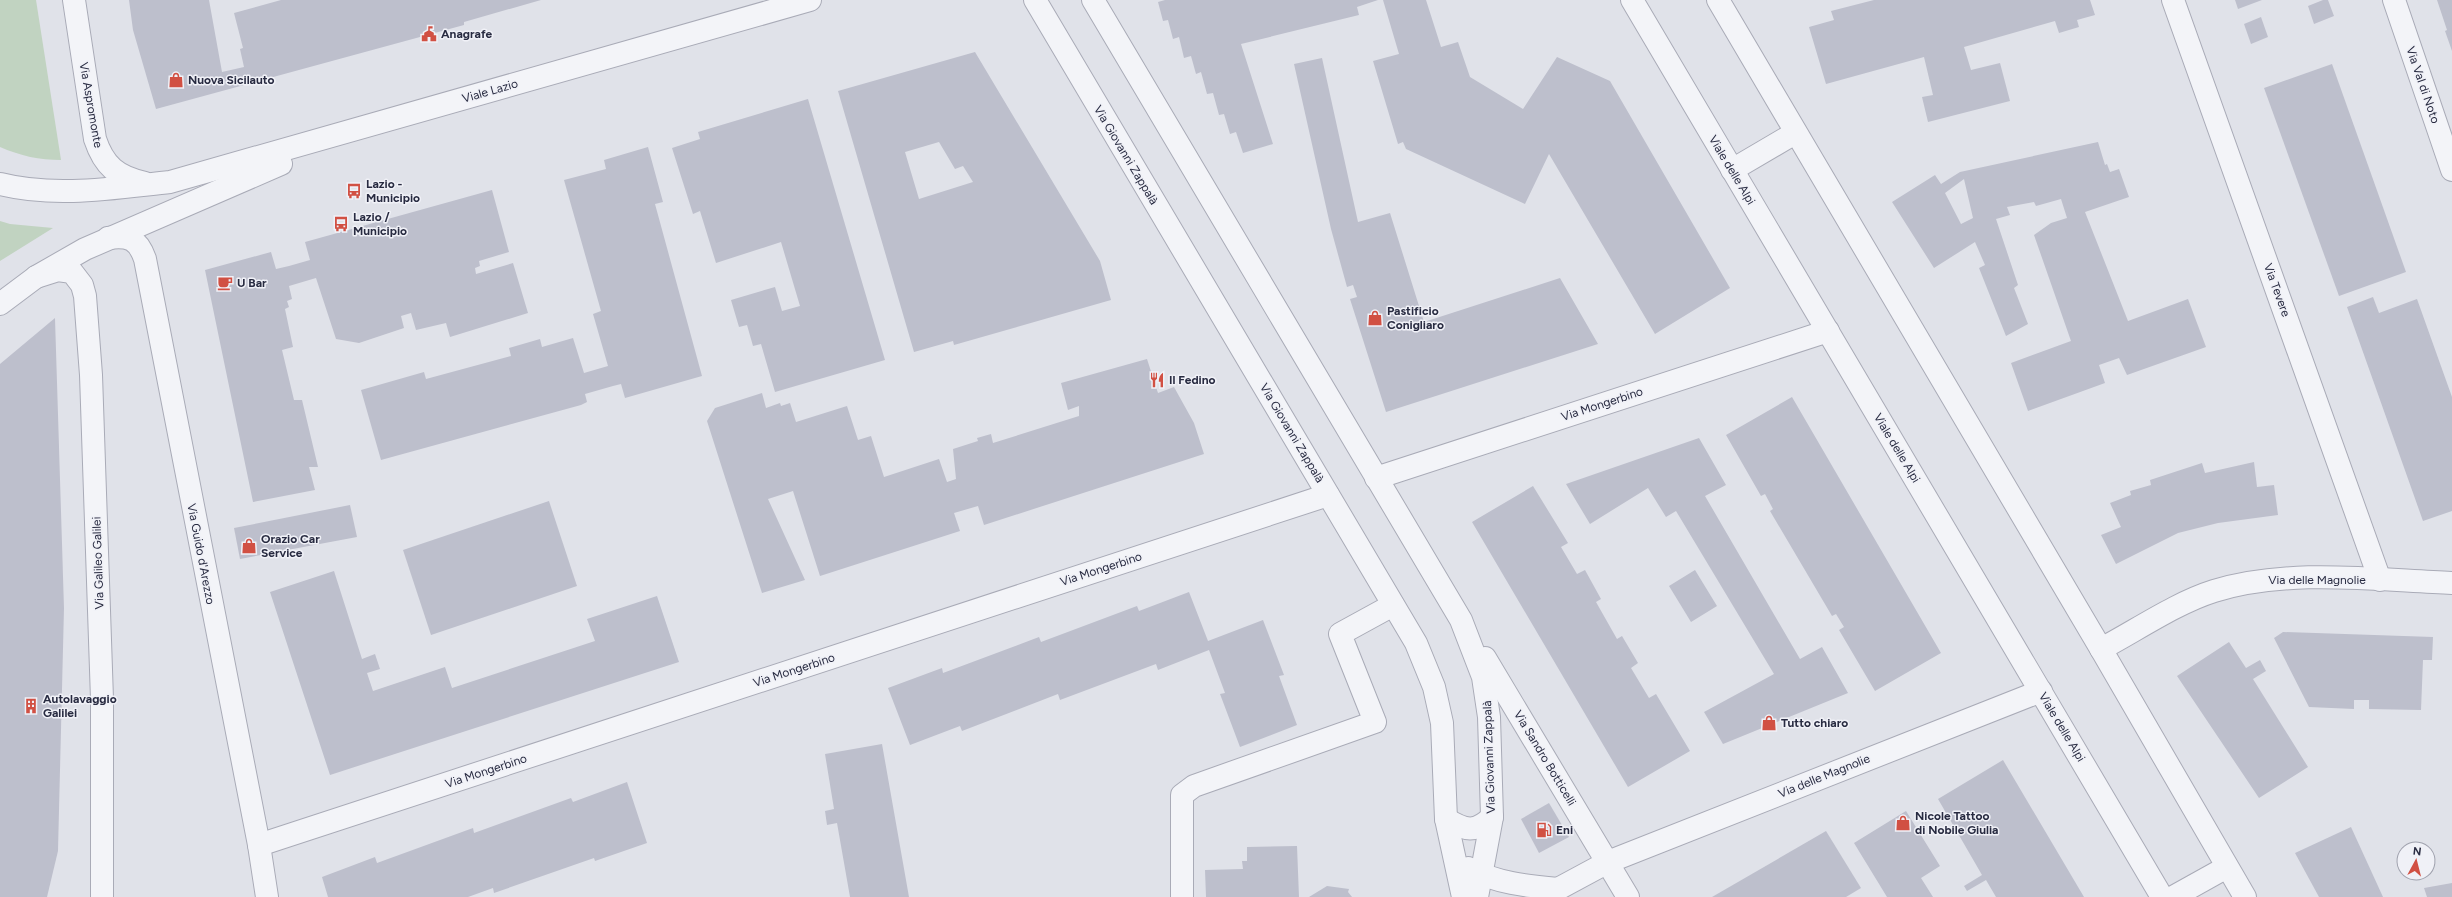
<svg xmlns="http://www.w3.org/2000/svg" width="2452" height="897" viewBox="0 0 2452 897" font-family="Figtree,sans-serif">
<rect width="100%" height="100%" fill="#e0e2e9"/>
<!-- green -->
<g fill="#c1d3c1">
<path d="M0,0H36L61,160C39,160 21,156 0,147Z"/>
<path d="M0,221L10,224L53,228L0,261Z"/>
</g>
<!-- building -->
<g fill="#bdbfcc" fill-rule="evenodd">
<path d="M129,0H209L222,72L244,67L240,49L243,48L234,13L281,0H541L464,22V25L156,109L133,30Z"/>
<path d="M1165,0H1378L1357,7L1359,15L1241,44L1273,144L1243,153L1236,132L1230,134L1224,114L1219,115L1213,93L1207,94L1201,72L1196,74L1191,56L1184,58L1179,37L1173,39L1168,20L1163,21L1158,2Z"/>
<path d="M1383,0H1426L1441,47L1458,42L1470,77L1523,109L1557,57L1610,81L1730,288L1655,334L1549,154L1525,204L1406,149L1403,142L1398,144L1373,61L1399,54Z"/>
<path d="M1874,0H2090L2095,15L2077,20L2079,27L2059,33L2055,21L1964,47L1971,70L2000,63L2010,101L1928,122L1922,97L1933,95L1924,57L1826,84L1809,27L1834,20L1831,11Z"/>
<path d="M2235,0H2262L2238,9Z"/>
<path d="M2323,0H2328L2334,16L2314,24L2308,6Z"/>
<path d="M2437,0H2452V51L2445,31L2447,30Z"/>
<path d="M2261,17L2268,37L2251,44L2244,24Z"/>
<path d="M975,52L1100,261L1111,300L954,345L953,341L914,352L838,91ZM939,142L955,169L963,166L973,182L919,199L905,152Z"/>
<path d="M1322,58L1358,222L1390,213L1424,322L1560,278L1598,344L1386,412L1350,299L1357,297L1353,285L1347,287L1331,229L1294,64Z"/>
<path d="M2332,64L2406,272L2339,296L2264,88Z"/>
<path d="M808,99L885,360L775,392L761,344L753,346L747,325L739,327L731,300L775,287L782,311L800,306L781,242L716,263L700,211L693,214L672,148L700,139L698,132Z"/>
<path d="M2098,142L2105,165L2107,164L2110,172L2119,169L2129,197L2085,212L2128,321L2188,299L2206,347L2127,375L2119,358L2099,365L2105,383L2028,411L2011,363L2071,341L2034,235L2051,223L2067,218L2061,199L2036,206L2034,202L2007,207L2010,215L1996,219L2018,285L2014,288L2028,324L2006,336L1979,268L1985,265L1975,242L1934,268L1892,202L1935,175L1941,184L1960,172ZM1964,179L1973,218L1961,224L1945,193Z"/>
<path d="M648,147L663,202L655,204L702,376L625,398L621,384L613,386L585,394L587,402L581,405L381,460L361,390L424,372L426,379L511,356L509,348L540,339L542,347L573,338L584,373L608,366L593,314L601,311L564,180L606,169L604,160Z"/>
<path d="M492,190L509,252L479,261L480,266L475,268L476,274L513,263L528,313L450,337L446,323L416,330L411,313L401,316L404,328L359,343L336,339L316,278L289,286L292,299L287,301L289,307L285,309L293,347L282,350L294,400H302L318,467H309L315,490L253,502L205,270L271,252L276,269L289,266L310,260L305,242Z"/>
<path d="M2373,297L2379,313L2417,299L2452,397V511L2423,521L2347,307Z"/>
<path d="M55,318L64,608L58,851L47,897H0V364Z"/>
<path d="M1147,359L1158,393L1174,387L1194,423L1204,454L984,525L978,506L954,513L960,531L820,576L793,491L768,499L805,580L762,593L707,421L715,408L762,393L766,408L780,403L781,406L790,403L796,422L847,406L858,440L871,436L884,477L939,459L947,482L956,479L953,449L978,441L977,438L991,434L993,443L1079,416V406L1068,410L1061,383Z"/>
<path d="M1792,397L1941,653L1875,691L1839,630L1844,627L1836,614L1832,616L1770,511L1773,509L1765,494L1761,496L1726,435Z"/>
<path d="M1699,438L1726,485L1705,496L1800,659L1822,647L1848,693L1723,744L1704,712L1774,674L1676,511L1666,517L1648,488L1590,524L1566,484Z"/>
<path d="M2254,462L2257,487L2274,485L2278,515L2218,523L2178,533L2116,564L2101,535L2121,527L2110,503L2131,495L2130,491L2151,485L2150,480L2202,463L2205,473Z"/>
<path d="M1533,486L1568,543L1561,547L1577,574L1585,570L1601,599L1596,602L1617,639L1622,636L1638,663L1631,668L1649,698L1656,694L1690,751L1628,787L1472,522Z"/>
<path d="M549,501L577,586L431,635L403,550Z"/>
<path d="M350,505L357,537L240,559L234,528Z"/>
<path d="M1695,570L1717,606L1691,622L1669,586Z"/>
<path d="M334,571L362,659L375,654L380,669L367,673L373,691L445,667L452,688L595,641L587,619L657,596L679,662L330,775L270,592Z"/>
<path d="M1189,592L1208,641L1263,620L1284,675L1279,676L1297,725L1240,747L1220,694L1225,693L1209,650L1158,670L1156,664L1060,700L1058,694L962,731L960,726L910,745L888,688L942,668L943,673L1039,637L1041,642L1137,606L1139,611Z"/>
<path d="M2283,632L2433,637L2432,660H2423L2421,710L2369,709V700H2354V709L2309,707L2274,638Z"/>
<path d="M2229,642L2246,668L2260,660L2266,671L2253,679L2308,767L2259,798L2177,676Z"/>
<path d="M882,744L909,897H850L837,823L827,825L825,811L834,809L825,754Z"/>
<path d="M2003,760L2084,897H1996L1986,880L1967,891L1964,886L1982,875L1938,799Z"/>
<path d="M627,782L647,843L595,861L594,858L494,893L493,888L468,897H328L322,877L375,857L377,863L473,828L474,833L571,798L573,802Z"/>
<path d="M1549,803L1569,837L1539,853L1521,819Z"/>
<path d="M1906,811L1940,866L1921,878L1933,897H1887L1854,843Z"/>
<path d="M2351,827L2383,897H2319L2295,853Z"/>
<path d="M1826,831L1861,888L1846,897H1712Z"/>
<path d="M1297,846L1299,897H1206L1205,870L1243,869L1242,861H1247V847Z"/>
<path d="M2452,883V897H2427L2424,888Z"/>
<path d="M1327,886L1349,889L1348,892L1352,897H1309Z"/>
</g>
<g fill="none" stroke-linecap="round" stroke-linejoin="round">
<!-- minor casing -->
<g stroke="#a9abb7" stroke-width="24">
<g id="minor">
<path d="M74,0L95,139C104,166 117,177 145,183"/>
<path d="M1035,0L1416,643L1434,687L1442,723L1446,819L1463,897"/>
<path d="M1093,0L1461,620L1483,677L1489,717L1492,817L1477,897"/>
<path d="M1632,0L2162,897"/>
<path d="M1718,0L2101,649L2245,897"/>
<path d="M2173,0L2380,580"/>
<path d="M2394,0L2452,170"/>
<path d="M1732,170L1795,133"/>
<path d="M0,184C55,198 114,188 170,182L810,0"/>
<path d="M108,238C129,235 138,239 145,259L259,845L267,897"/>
<path d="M36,277L58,270L72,272L82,285L85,296L91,375L102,699V897"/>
<path d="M0,304L36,277L85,249L281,164"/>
<path d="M1376,478L1828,331"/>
<path d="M2101,649C2137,630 2176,603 2214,591C2288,568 2376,580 2452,583"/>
<path d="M1485,658L1628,897"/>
<path d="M1446,819C1466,831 1475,833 1492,817"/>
<path d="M259,845L1328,495"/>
<path d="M1468,868C1496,883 1527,886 1558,889"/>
<path d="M1182,897V795L1194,786L1375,722L1340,634L1393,605"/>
<path d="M1543,897L1608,862L2041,691"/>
<path d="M2173,897L2227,867"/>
</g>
</g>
<!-- minor -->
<use href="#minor" stroke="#f3f4f8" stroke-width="22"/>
</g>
<!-- icons -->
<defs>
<g id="civic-bare" transform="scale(1.2)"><path d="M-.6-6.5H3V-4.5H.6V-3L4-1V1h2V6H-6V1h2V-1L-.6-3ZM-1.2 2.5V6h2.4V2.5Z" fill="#d15043" stroke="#f0f1f7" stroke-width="2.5" paint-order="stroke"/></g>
<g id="shop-bare" transform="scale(1.2)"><path d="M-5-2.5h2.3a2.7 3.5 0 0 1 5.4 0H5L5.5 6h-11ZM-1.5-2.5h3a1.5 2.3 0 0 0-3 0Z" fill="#d15043" stroke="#f0f1f7" stroke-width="2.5" paint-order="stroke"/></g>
<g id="bus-bare" transform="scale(1.2)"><path d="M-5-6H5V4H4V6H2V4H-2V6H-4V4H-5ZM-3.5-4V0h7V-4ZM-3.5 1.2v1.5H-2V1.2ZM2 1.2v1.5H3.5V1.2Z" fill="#d15043" stroke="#f0f1f7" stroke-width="2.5" paint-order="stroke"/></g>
<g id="cafe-bare" transform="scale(1.2)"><path d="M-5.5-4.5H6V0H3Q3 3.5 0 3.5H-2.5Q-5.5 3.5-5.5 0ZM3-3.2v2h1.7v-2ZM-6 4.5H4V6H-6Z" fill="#d15043" stroke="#f0f1f7" stroke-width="2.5" paint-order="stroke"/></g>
<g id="restaurant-bare" transform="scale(1.2)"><path d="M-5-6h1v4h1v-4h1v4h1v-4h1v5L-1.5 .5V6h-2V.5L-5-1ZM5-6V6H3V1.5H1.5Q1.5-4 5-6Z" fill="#d15043" stroke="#f0f1f7" stroke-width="2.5" paint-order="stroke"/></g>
<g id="building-bare" transform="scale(1.2)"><path d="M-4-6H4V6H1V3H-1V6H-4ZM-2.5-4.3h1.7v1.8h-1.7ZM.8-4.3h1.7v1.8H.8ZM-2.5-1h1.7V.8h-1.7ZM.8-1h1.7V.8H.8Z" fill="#d15043" stroke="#f0f1f7" stroke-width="2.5" paint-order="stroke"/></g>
<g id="fuel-bare" transform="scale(1.2)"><path d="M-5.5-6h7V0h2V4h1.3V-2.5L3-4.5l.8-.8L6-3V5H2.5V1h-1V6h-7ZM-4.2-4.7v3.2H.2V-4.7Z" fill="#d15043" stroke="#f0f1f7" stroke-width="2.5" paint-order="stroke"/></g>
</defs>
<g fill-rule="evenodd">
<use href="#civic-bare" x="429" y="34"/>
<use href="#shop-bare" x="176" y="80"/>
<use href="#bus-bare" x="354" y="191"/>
<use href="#bus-bare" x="341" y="224"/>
<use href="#cafe-bare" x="225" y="283"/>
<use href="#shop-bare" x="1375" y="318"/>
<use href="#restaurant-bare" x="1157" y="380"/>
<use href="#shop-bare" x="249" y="546"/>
<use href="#building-bare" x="31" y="706"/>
<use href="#shop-bare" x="1769" y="723"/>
<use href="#shop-bare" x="1903" y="823"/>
<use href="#fuel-bare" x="1544" y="830"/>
</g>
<g text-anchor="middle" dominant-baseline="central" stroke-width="3" stroke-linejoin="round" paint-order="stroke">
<!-- poi labels -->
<g font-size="12" font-weight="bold" fill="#282b41" stroke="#f0f1f7" text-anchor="start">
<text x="441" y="34">Anagrafe</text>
<text x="188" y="80">Nuova Sicilauto</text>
<text x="366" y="184">Lazio -<tspan x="366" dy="14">Municipio</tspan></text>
<text x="353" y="217">Lazio /<tspan x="353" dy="14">Municipio</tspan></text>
<text x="237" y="283">U Bar</text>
<text x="1387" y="311">Pastificio<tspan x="1387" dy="14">Conigliaro</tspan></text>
<text x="1169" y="380">Il Fedino</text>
<text x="261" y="539">Orazio Car<tspan x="261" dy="14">Service</tspan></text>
<text x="43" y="699">Autolavaggio<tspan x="43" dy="14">Galilei</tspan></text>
<text x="1781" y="723">Tutto chiaro</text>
<text x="1915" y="816">Nicole Tattoo<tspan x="1915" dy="14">di Nobile Giulia</tspan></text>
<text x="1556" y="830">Eni</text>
</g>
<!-- street labels -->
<g font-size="12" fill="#282b41" stroke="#f0f1f7">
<text transform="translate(2423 85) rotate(71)">Via Val di Noto</text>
<text transform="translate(490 91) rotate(-16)">Viale Lazio</text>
<text transform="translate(91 105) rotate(80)">Via Aspromonte</text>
<text transform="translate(1126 155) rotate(59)">Via Giovanni Zappalà</text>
<text transform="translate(1732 170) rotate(59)">Viale delle Alpi</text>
<text transform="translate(2277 290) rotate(70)">Via Tevere</text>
<text transform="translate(1602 404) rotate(-18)">Via Mongerbino</text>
<text transform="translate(1292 433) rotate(59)">Via Giovanni Zappalà</text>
<text transform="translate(1897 448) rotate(59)">Viale delle Alpi</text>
<text transform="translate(201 554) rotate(79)">Via Guido d'Arezzo</text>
<text transform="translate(98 563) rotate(-92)">Via Galileo Galilei</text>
<text transform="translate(1101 569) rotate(-18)">Via Mongerbino</text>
<text x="2317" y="580">Via delle Magnolie</text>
<text transform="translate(794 670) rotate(-18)">Via Mongerbino</text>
<text transform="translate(2062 727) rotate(59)">Viale delle Alpi</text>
<text transform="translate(1489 757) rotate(-92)">Via Giovanni Zappalà</text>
<text transform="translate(1545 758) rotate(59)">Via Sandro Botticelli</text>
<text transform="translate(486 771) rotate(-18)">Via Mongerbino</text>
<text transform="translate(1824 776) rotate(-22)">Via delle Magnolie</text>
</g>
</g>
<!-- north arrow -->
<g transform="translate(2416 861) rotate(7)"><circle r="19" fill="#f0f1f7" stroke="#a0a2ae"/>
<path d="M0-3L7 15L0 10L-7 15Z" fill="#d15043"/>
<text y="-6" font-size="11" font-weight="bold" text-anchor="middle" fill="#282b41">N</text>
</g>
</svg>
